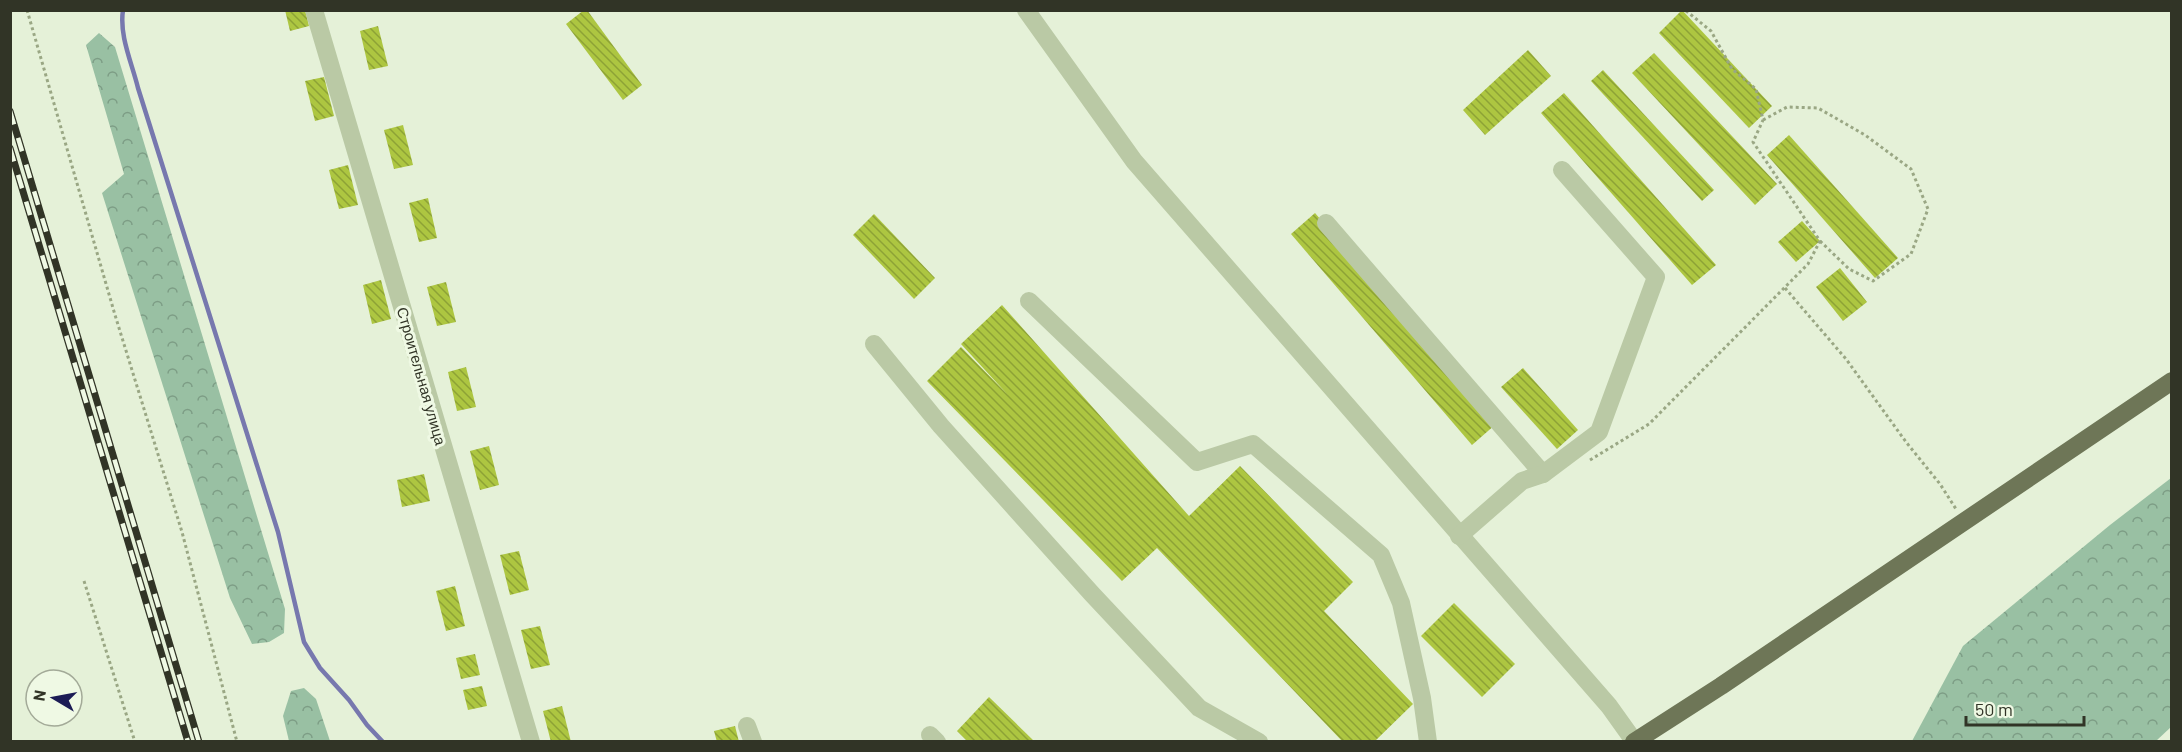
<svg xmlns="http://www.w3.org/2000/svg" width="2182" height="752" viewBox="0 0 2182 752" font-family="Barlow,sans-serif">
<defs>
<pattern id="forest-crowns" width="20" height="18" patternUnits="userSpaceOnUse" patternTransform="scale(1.5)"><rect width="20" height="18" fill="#99c0a3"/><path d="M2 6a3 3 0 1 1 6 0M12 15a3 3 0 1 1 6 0" fill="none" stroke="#7d9d85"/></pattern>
<pattern id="building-back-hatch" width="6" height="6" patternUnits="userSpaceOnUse" patternTransform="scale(1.5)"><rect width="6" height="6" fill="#adc641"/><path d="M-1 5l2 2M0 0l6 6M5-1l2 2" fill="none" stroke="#8da236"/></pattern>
</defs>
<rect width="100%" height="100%" fill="#e5f1d8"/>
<!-- forest -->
<g fill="url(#forest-crowns)">
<path d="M99,33L115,47L285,609L284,633L269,642L252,644L230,598L102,193L124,174L86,45Z"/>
<path d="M2171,478V727L2156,741H1912L1963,646L2110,525Z"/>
<path d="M304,688L316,699L330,741H289L283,716L291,691Z"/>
</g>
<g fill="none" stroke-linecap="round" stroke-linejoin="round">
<!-- stream -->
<path stroke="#7778ae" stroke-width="4.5" d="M123,10C119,36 132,63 138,88L278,532L304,642L320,668L349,700L367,725L383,742"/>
</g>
<!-- building -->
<g fill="url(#building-back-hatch)">
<path d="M285,10H305L309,26L290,31Z"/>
<path d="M584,10H587L642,85L623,100L566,24Z"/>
<path d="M1682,10L1772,106L1749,128L1659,33Z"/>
<path d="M378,26L388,66L369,70L360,31Z"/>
<path d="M1528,50L1551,76L1485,135L1463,110Z"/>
<path d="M1654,53L1777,184L1755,205L1632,73Z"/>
<path d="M1603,70L1714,190L1702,201L1591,81Z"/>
<path d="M324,77L334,116L315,121L305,81Z"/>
<path d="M1564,93L1716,265L1692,285L1541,113Z"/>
<path d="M403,125L413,165L394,169L384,130Z"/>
<path d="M1789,135L1898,258L1875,278L1767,155Z"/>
<path d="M348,165L358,205L339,209L329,170Z"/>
<path d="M428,198L437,238L419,242L409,203Z"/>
<path d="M1315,213L1496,424L1472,445L1291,234Z"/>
<path d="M874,214L935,278L914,299L853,235Z"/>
<path d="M1802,221L1820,241L1796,262L1778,242Z"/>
<path d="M1840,268L1867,302L1843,321L1816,287Z"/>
<path d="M381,280L391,319L372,324L363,285Z"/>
<path d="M446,282L456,322L437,326L427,287Z"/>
<path d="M1002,305L1189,516L1240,466L1353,582L1324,611L1413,704L1374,742H1343L1157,548L1122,581L927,381L961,347L1008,395L961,344Z"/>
<path d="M466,367L476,407L457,411L448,372Z"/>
<path d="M1523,368L1578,430L1557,449L1501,387Z"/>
<path d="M489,446L499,485L480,490L470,451Z"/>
<path d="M424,474L430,501L402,507L397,480Z"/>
<path d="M519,551L529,590L510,595L500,555Z"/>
<path d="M455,586L465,626L446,631L436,591Z"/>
<path d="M1454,603L1515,664L1482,697L1421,636Z"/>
<path d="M540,626L550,665L531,669L521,630Z"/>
<path d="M475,654L480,675L461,679L456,658Z"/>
<path d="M482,686L487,706L468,710L463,690Z"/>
<path d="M989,697L1035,742H968L957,731Z"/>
<path d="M562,706L571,742H551L543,711Z"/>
<path d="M735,726L739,742H717L714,731Z"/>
</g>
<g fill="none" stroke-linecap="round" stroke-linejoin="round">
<!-- path -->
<g stroke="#9aa784" stroke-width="3" stroke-dasharray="3 3" stroke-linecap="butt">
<path d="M27,10L115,315L182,532L237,742"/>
<path d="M1763,120L1787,107L1818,108L1865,135L1911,169L1928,209L1911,254L1873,281L1849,269L1820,241"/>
<path d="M1785,288L1846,359L1906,442L1940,484L1956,509"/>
<path d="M1590,460L1649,424L1808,264L1820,241L1753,142L1763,120L1756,89L1732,69L1711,31L1685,10"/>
<path d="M84,581L135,742"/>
</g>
<!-- minor -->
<g stroke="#bac9a5" stroke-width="18">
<path d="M314,10L531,742"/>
<path d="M1026,10L1134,161L1609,706L1634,741"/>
<path d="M1326,223L1543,474"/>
<path d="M1029,301L1197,462L1253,444L1381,555L1401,603L1422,698L1428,742"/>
<path d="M874,344L941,426L1092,594L1199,708L1259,742"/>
<path d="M1459,536L1522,481L1543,474L1599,432L1656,277L1562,170"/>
<path d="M747,726L753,742"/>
<path d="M930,735L937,742"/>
</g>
<!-- major -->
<path stroke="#6e7657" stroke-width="18" d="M1634,742L1721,686L2172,381"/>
<!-- rail casing -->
<g stroke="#313426" stroke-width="7">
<g id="rail">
<path d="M10,111L199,742"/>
<path d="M10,148L188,742"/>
</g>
</g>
<!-- rail -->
<use href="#rail" stroke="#eff9e4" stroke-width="4.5" stroke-dasharray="14" stroke-linecap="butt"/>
</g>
<g text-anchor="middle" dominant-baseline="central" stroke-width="6" stroke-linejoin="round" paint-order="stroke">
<!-- street labels -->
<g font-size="15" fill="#313426" stroke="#eff9e4">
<text transform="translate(422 376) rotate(74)">Строительная улица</text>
</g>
</g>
<!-- border -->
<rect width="2182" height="752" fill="none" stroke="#313426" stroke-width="24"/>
<!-- north arrow -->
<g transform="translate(54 698) rotate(280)"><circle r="28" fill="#eff9e4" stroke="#a3aa98" stroke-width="1.5"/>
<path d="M0-4.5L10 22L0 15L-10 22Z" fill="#1c1c55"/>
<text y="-9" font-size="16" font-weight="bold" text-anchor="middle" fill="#313426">N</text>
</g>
<!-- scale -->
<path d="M1966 716v9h118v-9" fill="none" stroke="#313426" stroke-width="3"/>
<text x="1975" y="716" font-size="18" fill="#313426" stroke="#eff9e4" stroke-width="4.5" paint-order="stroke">50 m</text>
</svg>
